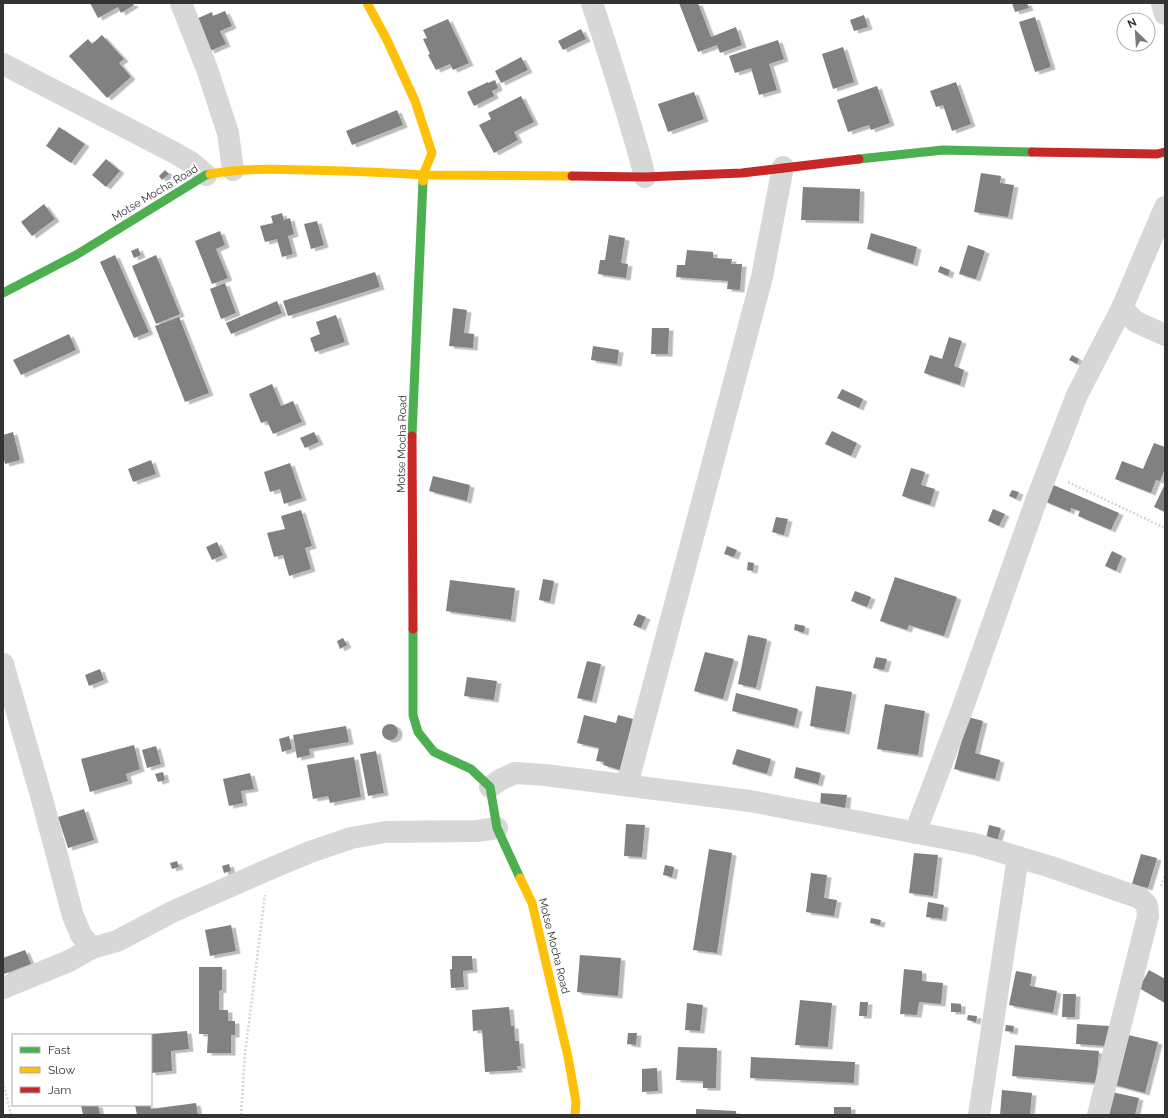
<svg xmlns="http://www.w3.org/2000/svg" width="1168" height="1118" viewBox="0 0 1168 1118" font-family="Raleway,sans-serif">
<defs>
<filter id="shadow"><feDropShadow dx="4.5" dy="2.5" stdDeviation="0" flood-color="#0004"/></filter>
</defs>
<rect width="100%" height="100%" fill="#fff"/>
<!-- building -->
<g fill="#818181" filter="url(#shadow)">
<path d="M90,3H132L134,5L121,13L118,7L98,18Z"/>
<path d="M679,3H698L711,37L736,27L742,45L720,53L717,45L698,52Z"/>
<path d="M1012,3H1027L1029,8L1015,12Z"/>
<path d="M225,11L232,26L220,31L226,44L210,51L196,19L212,12L213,16Z"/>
<path d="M864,15L868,27L854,31L850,20Z"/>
<path d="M1035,17L1051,67L1035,72L1019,22Z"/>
<path d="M448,19L469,63L453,70L450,64L436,70L428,55L430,54L423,39L427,38L423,30Z"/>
<path d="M581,29L586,39L563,50L558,41Z"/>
<path d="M102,35L124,59L119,63L131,77L107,98L69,56L88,39L92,44Z"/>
<path d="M778,40L784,59L769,64L777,90L759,95L751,68L735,73L729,56Z"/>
<path d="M843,47L854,82L833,89L822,54Z"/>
<path d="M521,57L528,70L501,83L495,71Z"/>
<path d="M495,80L498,88L492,91L494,96L474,106L467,92L488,82V83Z"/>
<path d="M956,82L971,124L952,131L943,105L936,107L930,91Z"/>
<path d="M877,86L890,123L871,130L869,125L848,132L837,100Z"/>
<path d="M694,92L704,119L668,132L658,104Z"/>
<path d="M521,96L534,122L514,132L518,140L494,153L479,125L491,119L488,113Z"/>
<path d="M397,110L403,125L352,145L346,131Z"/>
<path d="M59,127L85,144L71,163L46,146Z"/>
<path d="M106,159L120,171L106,187L92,175Z"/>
<path d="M165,170L169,174L162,180L159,176Z"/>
<path d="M981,173L1001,176L1000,183L1014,185L1008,217L974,212Z"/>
<path d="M803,187L860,189L859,221L801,220Z"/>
<path d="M44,204L55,219L32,236L21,222Z"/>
<path d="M282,213L284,220L290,218L294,234L288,236L293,254L282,257L277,239L265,242L260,226L273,223L271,216Z"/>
<path d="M317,221L324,245L311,249L304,224Z"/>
<path d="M220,231L225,245L216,249L228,278L212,284L195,241Z"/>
<path d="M871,233L917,247L913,264L867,249Z"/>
<path d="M609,235L625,238L621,263L628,264L626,278L598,274L600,260H605Z"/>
<path d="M968,245L985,251L976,279L959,274Z"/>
<path d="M138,248L141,255L134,258L131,251Z"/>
<path d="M687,250L713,252V258L732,259L731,264H742L740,290L727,289L728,281L676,277L677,265H685Z"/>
<path d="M115,255L149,332L134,338L100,262Z"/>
<path d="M156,255L180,314L156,324L132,266Z"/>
<path d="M940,266L950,270L948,276L938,272Z"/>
<path d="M375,272L380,287L288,316L283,301Z"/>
<path d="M225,283L236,313L221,319L210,289Z"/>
<path d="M277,301L282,313L231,334L226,323Z"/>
<path d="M453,308L467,310L464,333L474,334L473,348L449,346Z"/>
<path d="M336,315L345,342L315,352L310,338L320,334L316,322Z"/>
<path d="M179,317L209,393L185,402L155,326Z"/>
<path d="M652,328H669L668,354H651Z"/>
<path d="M69,334L76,350L21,375L13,360Z"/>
<path d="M949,337L962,341L954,366L964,370L960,385L924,373L930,355L942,359Z"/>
<path d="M593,346L619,350L617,364L591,360Z"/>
<path d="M1072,355L1079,359L1077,364L1069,360Z"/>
<path d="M272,384L281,406L293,401L302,422L273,434L267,421L261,423L249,394Z"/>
<path d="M842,389L863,399L859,408L837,398Z"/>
<path d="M832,431L857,443L851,456L825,444Z"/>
<path d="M13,432L20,460L5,464L3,456V435Z"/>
<path d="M314,432L319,442L305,448L300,438Z"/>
<path d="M1154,443L1165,447V468L1160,481L1156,480L1151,493L1115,479L1122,461L1143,469Z"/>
<path d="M151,460L156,474L133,482L128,469Z"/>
<path d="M290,463L302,498L284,504L280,489L270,492L264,472Z"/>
<path d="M911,468L925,472L921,485L935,489L930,505L902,496Z"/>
<path d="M433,476L470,485L467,501L429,491Z"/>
<path d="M1051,484L1119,513L1111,530L1078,516L1080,511L1071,508L1070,512L1044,501Z"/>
<path d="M1165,484V512L1154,507Z"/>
<path d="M1012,490L1019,492L1016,499L1009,496Z"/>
<path d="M993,509L1005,514L999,526L988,521Z"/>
<path d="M301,510L312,546L305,548L311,569L289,576L283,555L274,557L267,533L285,529L281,516Z"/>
<path d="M776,517L788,519L784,535L772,532Z"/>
<path d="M217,542L223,555L212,560L206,547Z"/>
<path d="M727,546L737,550L734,557L724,554Z"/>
<path d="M1112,551L1122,556L1116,571L1105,566Z"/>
<path d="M748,562L754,563L753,571L747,570Z"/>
<path d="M895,577L957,597L944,636L909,625L907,630L880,621Z"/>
<path d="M543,579L554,581L550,602L539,600Z"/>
<path d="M450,580L515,588L511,620L446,611Z"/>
<path d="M855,591L871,597L867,607L851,601Z"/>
<path d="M638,614L646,617L641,628L633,625Z"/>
<path d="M795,624L805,626L804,633L794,630Z"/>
<path d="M748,635L767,639L756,688L738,684Z"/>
<path d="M343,638L347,645L340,649L337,641Z"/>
<path d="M705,652L734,659L723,699L694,691Z"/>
<path d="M876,657L887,659L884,670L873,668Z"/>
<path d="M587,661L601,664L592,701L577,698Z"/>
<path d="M100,669L104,680L89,686L85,675Z"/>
<path d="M467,677L497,681L494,700L464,696Z"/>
<path d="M816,686L852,692L845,732L810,726Z"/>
<path d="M736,693L798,709L794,726L732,711Z"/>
<path d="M885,704L925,711L918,755L877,749Z"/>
<path d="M584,715L616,723L618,715L633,719L620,770L603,765L604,762L596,761L599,748L577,743Z"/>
<path d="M968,717L983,721L975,753L1000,760L995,779L954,769Z"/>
<circle cx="390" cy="732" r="8"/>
<path d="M346,726L349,742L309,749L310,755L297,758L293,735Z"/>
<path d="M289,736L292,749L282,752L279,739Z"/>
<path d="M134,745L140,769L126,774L128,781L90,792L81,759Z"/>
<path d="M156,746L161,764L147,768L142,750Z"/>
<path d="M737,749L771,759L767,774L732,764Z"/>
<path d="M376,751L384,793L368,796L360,754Z"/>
<path d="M354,757L361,797L330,803L328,796L313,799L307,765Z"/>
<path d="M796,767L821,773L818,784L794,778Z"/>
<path d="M163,772L165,780L158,782L155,774Z"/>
<path d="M250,773L254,789L241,791L243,803L229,806L223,779Z"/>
<path d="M821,793L847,795L845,809L820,807Z"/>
<path d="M84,809L94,840L68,848L58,817Z"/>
<path d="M626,824L645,825L642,857L624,856Z"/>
<path d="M989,825L1001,828L997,841L986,839Z"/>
<path d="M709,849L732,853L717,953L693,950Z"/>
<path d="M914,853L938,855L933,896L909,893Z"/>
<path d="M1141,854L1157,858L1148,888L1132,884Z"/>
<path d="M177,861L179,867L172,869L170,863Z"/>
<path d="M229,864L231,871L224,873L222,866Z"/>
<path d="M665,865L674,867L672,877L663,875Z"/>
<path d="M811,873L827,875L824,898L837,900L834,916L806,912Z"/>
<path d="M928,902L944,905L942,919L926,917Z"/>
<path d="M871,918L881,920L880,925L870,923Z"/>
<path d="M231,925L236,951L210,956L205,930Z"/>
<path d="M25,950L31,964L4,974L3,958Z"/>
<path d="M580,955L621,958L618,996L577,992Z"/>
<path d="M452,956H472L473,970L463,971L464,987L451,988L450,969H452Z"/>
<path d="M199,967H222V990L219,991V1010H228V1021H235V1035H231V1053H207L208,1034H199Z"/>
<path d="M904,969L922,971V981L943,983L941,1004L919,1002L917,1015L900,1014Z"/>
<path d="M1149,970L1165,979V1003L1139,988Z"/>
<path d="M1016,971L1032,974L1030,986L1057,991L1053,1013L1009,1005Z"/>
<path d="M1063,994H1076L1075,1017H1062Z"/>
<path d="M800,1000L832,1003L828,1047L795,1045Z"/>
<path d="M860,1002H868L867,1016H859Z"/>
<path d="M687,1003L703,1005L700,1031L685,1030Z"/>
<path d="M951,1003L961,1004V1012H951Z"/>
<path d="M509,1007L511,1026H514L515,1041H519L521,1066H517L518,1070L485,1072L482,1030L473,1031L472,1010Z"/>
<path d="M968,1015L977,1016L976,1022L967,1020Z"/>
<path d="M1077,1024L1109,1026L1107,1046L1076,1044Z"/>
<path d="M1006,1025L1014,1026L1013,1032L1005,1031Z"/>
<path d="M187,1031L189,1049L171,1051L172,1071L151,1073V1034Z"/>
<path d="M628,1033H637L636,1045L627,1044Z"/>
<path d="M1124,1034L1158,1042L1145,1093L1111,1084Z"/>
<path d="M1015,1045L1099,1051L1096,1083L1012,1076Z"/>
<path d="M678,1047L717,1048L716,1088H703V1081L676,1080Z"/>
<path d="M751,1057L855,1062L854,1083L750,1078Z"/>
<path d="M657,1068L658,1091L642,1092V1069Z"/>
<path d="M1002,1090L1032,1093L1030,1115H1000Z"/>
<path d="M1107,1091L1139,1098L1135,1115H1101Z"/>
<path d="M196,1103L198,1115H137L135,1105H150L151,1109Z"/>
<path d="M81,1105H98L100,1114L83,1115Z"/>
<rect x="834" y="1107" width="17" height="8"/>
<path d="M696,1109L736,1111V1115H696Z"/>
</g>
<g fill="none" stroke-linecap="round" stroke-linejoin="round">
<!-- path -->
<g stroke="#d6d6d6" stroke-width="2.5" stroke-dasharray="2 2" stroke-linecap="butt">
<path d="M1068,482L1165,528"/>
<path d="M1161,886L1165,875"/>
<path d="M3,1082L11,1115"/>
<path d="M241,1115L245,1054L265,895"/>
</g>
<!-- street -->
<g stroke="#d7d7d7" stroke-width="22">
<path d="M181,3L207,69L228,133L233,170"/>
<path d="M592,3C611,61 630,118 645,177"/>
<path d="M1162,3L1165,14"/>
<path d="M3,64L173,152L192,163L206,175"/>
<path d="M1122,308L1136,322L1165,335"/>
<path d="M3,664L42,799L73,916L81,935L92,948"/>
<path d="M627,785L762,277L783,167"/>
<path d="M490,787L500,780L515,773L545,775L750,801L975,844L1051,867L1140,898L1147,905L1148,916L1098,1115"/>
<path d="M915,833L963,707L1036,501L1077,395L1122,308L1165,207"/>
<path d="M3,988L69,961L92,948L117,941L174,911L265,871L310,852L351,838L385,832L477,831L497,828"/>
<path d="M979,1115L1018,857"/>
</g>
<!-- fast -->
<g stroke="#4caf50" stroke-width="9">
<path d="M859,159L943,150L1032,152"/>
<path d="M3,293L76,255L206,175L210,174"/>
<path d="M412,436L423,181"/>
<path d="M413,629V715L418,732L434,752L471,769L490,787L497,828L520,878"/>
</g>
<!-- slow -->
<g stroke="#ffc107" stroke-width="9">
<path d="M367,3L387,40L415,101L432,153L423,175L572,176"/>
<path d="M210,174C243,168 274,169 307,170C346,171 384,172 423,175V181"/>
<path d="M520,878L532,903L568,1057L576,1102L575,1115"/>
</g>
<!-- jam -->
<g stroke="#c62828" stroke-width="9">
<path d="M1032,152L1157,154L1165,152"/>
<path d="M572,176L645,177L742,173L859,159"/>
<path d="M412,436L413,629"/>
</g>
</g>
<g text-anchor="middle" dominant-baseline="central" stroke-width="4" stroke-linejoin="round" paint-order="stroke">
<!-- street labels -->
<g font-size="11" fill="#333" stroke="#fff">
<text transform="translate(155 193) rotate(-31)">Motse Mocha Road</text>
<text transform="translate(402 444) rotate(-89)">Motse Mocha Road</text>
<text transform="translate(554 946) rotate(76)">Motse Mocha Road</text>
</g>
</g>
<!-- border -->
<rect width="1168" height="1118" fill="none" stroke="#333333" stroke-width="8"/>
<!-- legend -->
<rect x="12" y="1034" width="140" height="72" fill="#ffffff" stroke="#adadad"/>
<rect x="20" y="1047" width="20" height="6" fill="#4caf50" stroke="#adadad"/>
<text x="48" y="1054" font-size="12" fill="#333333">Fast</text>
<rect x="20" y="1067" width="20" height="6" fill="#ffc107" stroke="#adadad"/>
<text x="48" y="1074" font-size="12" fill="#333333">Slow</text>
<rect x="20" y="1087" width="20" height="6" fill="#c62828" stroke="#adadad"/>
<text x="48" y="1094" font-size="12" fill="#333333">Jam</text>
<!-- north arrow -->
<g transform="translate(1136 32) rotate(335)"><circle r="19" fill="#ffffff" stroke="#adadad"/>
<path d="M0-3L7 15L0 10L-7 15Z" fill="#7a7a7a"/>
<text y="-6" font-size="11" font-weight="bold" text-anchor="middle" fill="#333333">N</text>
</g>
</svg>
